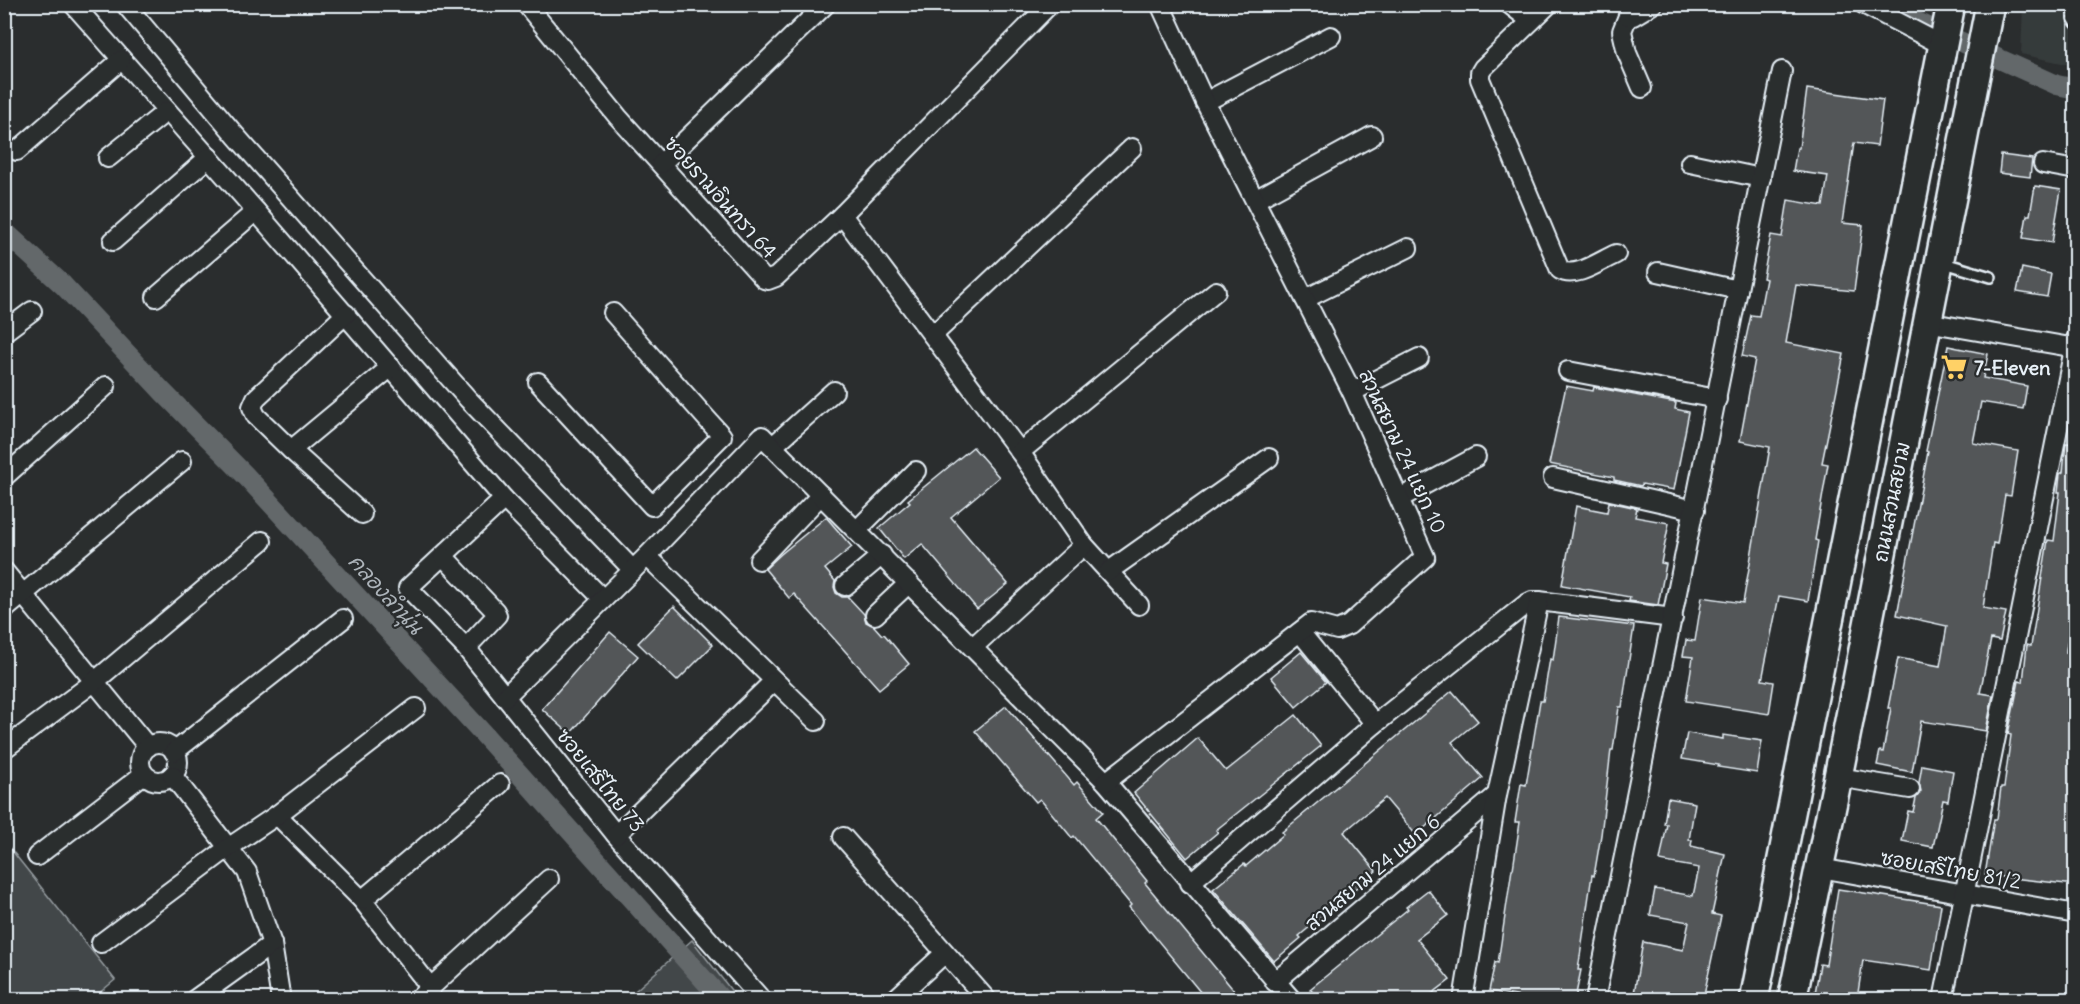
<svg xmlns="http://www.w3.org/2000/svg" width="2080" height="1004" viewBox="0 0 2080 1004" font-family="Delius,'Playpen Sans Thai',sans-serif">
<rect width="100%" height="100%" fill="#2a2d2e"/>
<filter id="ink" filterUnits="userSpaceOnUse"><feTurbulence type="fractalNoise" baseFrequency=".0167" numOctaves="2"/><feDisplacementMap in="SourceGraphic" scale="12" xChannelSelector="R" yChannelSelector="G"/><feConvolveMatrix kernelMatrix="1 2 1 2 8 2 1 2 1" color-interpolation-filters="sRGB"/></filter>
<g filter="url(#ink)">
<!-- built -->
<path fill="#363a3b" d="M2023,5H2075V66L2021,54Z"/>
<!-- green -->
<g fill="#424648" stroke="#959ca0" stroke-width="1.5">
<path d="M5,842L115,980L92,999H5Z"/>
<path d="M692,940L738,999H626Z"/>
</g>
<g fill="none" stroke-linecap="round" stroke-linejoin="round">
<!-- canal -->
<g stroke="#63686b" stroke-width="20">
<path d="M1885,4L1913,20L2057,85L2076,89"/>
<path d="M4,231L63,285L163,392L245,475L479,729L722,1000"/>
</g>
</g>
<!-- building -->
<g fill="#535759" stroke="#e8f1f8" stroke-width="1.5">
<path d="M1807,89L1883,100L1877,146L1854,143L1842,223L1863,225L1854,291L1796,285L1786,343L1844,354L1822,463L1828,464L1815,540L1818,541L1808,601L1779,596L1762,680L1774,682L1769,714L1686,701L1693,657L1683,656L1686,640L1695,641L1702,597L1743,603L1770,447L1740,441L1755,359L1742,356L1751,315L1759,316L1766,279L1763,278L1771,235L1782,237L1788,200L1823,206L1828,176L1793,171L1797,148H1799Z"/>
<path d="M2001,155L2032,159L2030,177L1999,173Z"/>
<path d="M2035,186L2061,190L2052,243L2023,238L2027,215H2030Z"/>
<path d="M2022,268L2051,274L2047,297L2017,292Z"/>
<path d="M1948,346L1988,354L1983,378L2027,386L2023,409L1981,402L1973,443L2018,451L2011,496L2005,495L1997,544L1993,543L1983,608L2006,612L2000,641L1991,639L1980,693L1993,695L1986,731L1921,721L1912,772L1877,765L1880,751L1883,752L1891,708H1888L1898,658L1940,666L1947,626L1897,615L1928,452L1926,451Z"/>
<path d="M1566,386L1593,391L1594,387L1676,403L1675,409L1689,412L1674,490L1642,484L1641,486L1614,480V477L1549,464Z"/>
<path d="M2066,443L2076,444V590L2066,650V653L2076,654L2075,885L1985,875L1994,819H1997L2001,787H2004L2011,735L2008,734L2019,681L2023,682L2027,645L2031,646L2048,540L2054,541L2060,492H2058L2060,474L2063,472Z"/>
<path d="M973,447L999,477L951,517L1008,584L977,609L922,544L904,559L879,528L910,502L908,500Z"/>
<path d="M1609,502L1637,508L1635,517L1669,523L1661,563L1666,564L1658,605L1629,601L1630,597L1562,585L1576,506L1607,512Z"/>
<path d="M826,517L852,547L825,569L835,581L834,587L836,593L842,597H848L864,614L866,622L874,626L882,635L884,634L909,664L879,689L794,594L789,598L765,569L781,554Z"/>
<path d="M674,606L713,645L677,681L638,643Z"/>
<path d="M1559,617L1634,626L1622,707H1619L1613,750H1611L1601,835L1594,876L1592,875L1578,970H1581L1575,999H1532L1489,991L1495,962L1498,963L1512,869H1513L1520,822H1515L1521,784L1526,785L1540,701H1543L1550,659L1553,660Z"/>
<path d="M610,632L638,656L570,734L542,709Z"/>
<path d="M1301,652L1326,682L1296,707L1271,677Z"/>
<path d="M1452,691L1478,721L1452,742L1483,778L1416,835L1385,798L1344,832L1376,871L1299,936L1301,938L1274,961L1213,889L1244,864L1246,866L1284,834L1282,832Z"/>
<path d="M1006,706L1074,785L1077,782L1103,812L1096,818L1147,881L1145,883L1241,999H1206L1150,931L1149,932L1129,907L1131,905L1074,836L1072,838L1040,799L1036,802L975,731Z"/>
<path d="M1296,715L1321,746L1216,830L1218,832L1187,858L1134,793L1198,738L1226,771Z"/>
<path d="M1687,733L1723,739V735L1762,741L1757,773L1718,767L1719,765L1682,759Z"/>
<path d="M1922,765L1953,771L1948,801L1943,800L1933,847L1902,841L1908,811L1913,812L1916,798L1921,791L1919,783Z"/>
<path d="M1668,798L1695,803L1689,840H1692L1691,846L1725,854L1712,914L1721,916L1703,999H1633L1643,942L1683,950L1689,922L1650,915L1655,889L1693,896L1699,868L1660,861L1667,824H1664Z"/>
<path d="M1838,889L1941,905L1931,970L1863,960L1857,999H1814L1820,964L1826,965Z"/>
<path d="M1428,890L1448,915L1417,939L1450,980L1425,999H1319L1310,989L1408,909L1406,907Z"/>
</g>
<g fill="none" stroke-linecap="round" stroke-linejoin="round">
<!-- lane casing -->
<g stroke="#e8f1f8" stroke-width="14">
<g id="lane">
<path d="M2073,4V18L2076,23"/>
<path d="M1941,262L1991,277"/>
</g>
</g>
<!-- street casing -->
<g stroke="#e8f1f8" stroke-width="22">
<g id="street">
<path d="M73,4L256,211L504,499L603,599"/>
<path d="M125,4L236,136L468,399L633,570"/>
<path d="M526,4L618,117L764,279L768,280L776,277L842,215L1050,4"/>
<path d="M1509,4L1531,21"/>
<path d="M1549,4L1483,68L1480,73V79L1560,270C1576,279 1600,261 1616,254"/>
<path d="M1863,4L1942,45"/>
<path d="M1628,16L1622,31L1627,53L1642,88"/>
<path d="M1628,16H1633L1653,4"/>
<path d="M1205,102L1331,36"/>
<path d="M17,151L121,60"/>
<path d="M108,158L167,111"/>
<path d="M1690,163L1761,178"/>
<path d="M661,164L826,4"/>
<path d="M2043,164L2076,170"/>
<path d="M1255,200L1372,136"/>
<path d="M842,215L1020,452L1084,545L1139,605"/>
<path d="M113,241L209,157"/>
<path d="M1658,272L1738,290"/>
<path d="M156,297L256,211"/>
<path d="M1305,299L1408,248"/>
<path d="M346,314L256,398L252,407L256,416L291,450L362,514"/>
<path d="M1926,322L2076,348"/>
<path d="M4,332L32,311"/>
<path d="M933,335L1132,148"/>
<path d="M1568,371L1717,399"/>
<path d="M538,382L652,506L722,436L613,313"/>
<path d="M1352,392L1419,358"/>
<path d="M773,446L834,391"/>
<path d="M291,450L391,367"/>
<path d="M1020,452L1216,291"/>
<path d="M4,477L106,386"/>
<path d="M1553,478L1695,510"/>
<path d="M1400,498L1476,457"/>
<path d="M504,499L408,588L466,648L616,835L762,1000"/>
<path d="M857,530L916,471"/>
<path d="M443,556L495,611L497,615L466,648"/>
<path d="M647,556L816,721"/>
<path d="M759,560L821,495"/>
<path d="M4,571L148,747"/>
<path d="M1109,571L1269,458"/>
<path d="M845,586L882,555"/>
<path d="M4,610L182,461"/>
<path d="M875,615L909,583"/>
<path d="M1300,632L1375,724"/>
<path d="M973,647L1084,545"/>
<path d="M505,697L647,556L762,436L1106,782L1292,1000"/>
<circle cx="159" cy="762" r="19"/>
<path d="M4,749L94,682L262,541"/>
<path d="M174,752L343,619"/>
<path d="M172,775L247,872L272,944L281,1000"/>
<path d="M1838,777L1910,789"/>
<path d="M1106,782L1311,623L1337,630L1349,625L1425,557L1352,392L1205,102L1160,4"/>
<path d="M277,815L362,900L431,988"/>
<path d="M616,835L774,681"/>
<path d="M843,837L987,1000"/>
<path d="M37,856L144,774"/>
<path d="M1820,868L2076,914"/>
<path d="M1190,883L1375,724L1526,604L1532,601H1539L1673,618"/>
<path d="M362,900L500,784"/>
<path d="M101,943L228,848L277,815L416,708"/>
<path d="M1275,982L1497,795"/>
<path d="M194,1000L272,944"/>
<path d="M417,1000L549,879"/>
<path d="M894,1000L945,953"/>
<path d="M1463,1000L1497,795L1539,601"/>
<path d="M1595,1000L1782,71"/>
<path d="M1943,1000L2076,339"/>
</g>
</g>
<!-- secondary casing -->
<g stroke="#e8f1f8" stroke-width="32">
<g id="secondary">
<path d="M1754,1000L1951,4"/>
<path d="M1792,1000L1838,777L1990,4"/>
</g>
</g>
<!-- lane -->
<use href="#lane" stroke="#2a2d2e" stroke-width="9"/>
<!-- street -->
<use href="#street" stroke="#2a2d2e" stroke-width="18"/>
<!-- secondary -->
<use href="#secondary" stroke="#2a2d2e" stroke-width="27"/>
</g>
</g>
<!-- icons -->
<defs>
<g id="supermarket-bare" transform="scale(2.07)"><path d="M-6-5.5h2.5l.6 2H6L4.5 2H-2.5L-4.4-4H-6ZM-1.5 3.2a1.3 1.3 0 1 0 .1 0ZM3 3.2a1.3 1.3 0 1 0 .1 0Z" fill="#ffd166" stroke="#2a2d2e" stroke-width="2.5" paint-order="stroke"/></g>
</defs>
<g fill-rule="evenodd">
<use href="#supermarket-bare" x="1954" y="367"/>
</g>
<g text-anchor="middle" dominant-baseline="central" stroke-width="4.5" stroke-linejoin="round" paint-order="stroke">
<!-- street labels -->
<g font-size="20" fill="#e8f1f8" stroke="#2a2d2e">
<text transform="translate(721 197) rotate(48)">ซอยรามอินทรา 64</text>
<text transform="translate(1403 451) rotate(65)">สวนสยาม 24 แยก 10</text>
<text transform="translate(1891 502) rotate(-79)">ถนนสวนสยาม</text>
<text transform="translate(601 780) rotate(51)">ซอยเสรีไทย 73</text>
<text transform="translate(1951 869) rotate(10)">ซอยเสรีไทย 81/2</text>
<text transform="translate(1372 872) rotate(-40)">สวนสยาม 24 แยก 6</text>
</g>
<!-- poi labels -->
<g font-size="20" font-weight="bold" fill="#e8f1f8" stroke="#2a2d2e" text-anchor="start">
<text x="1974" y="367">7-Eleven</text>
</g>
<!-- water labels -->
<g font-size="21" font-style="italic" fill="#acb3b9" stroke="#2a2d2e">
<text transform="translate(386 594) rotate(48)">คลองลำนุ่น</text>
</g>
</g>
<!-- margin -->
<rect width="2080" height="1004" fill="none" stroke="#2a2d2e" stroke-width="24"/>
<rect x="12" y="12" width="2056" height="980" fill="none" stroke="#e8f1f8" stroke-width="2" filter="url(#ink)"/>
</svg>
